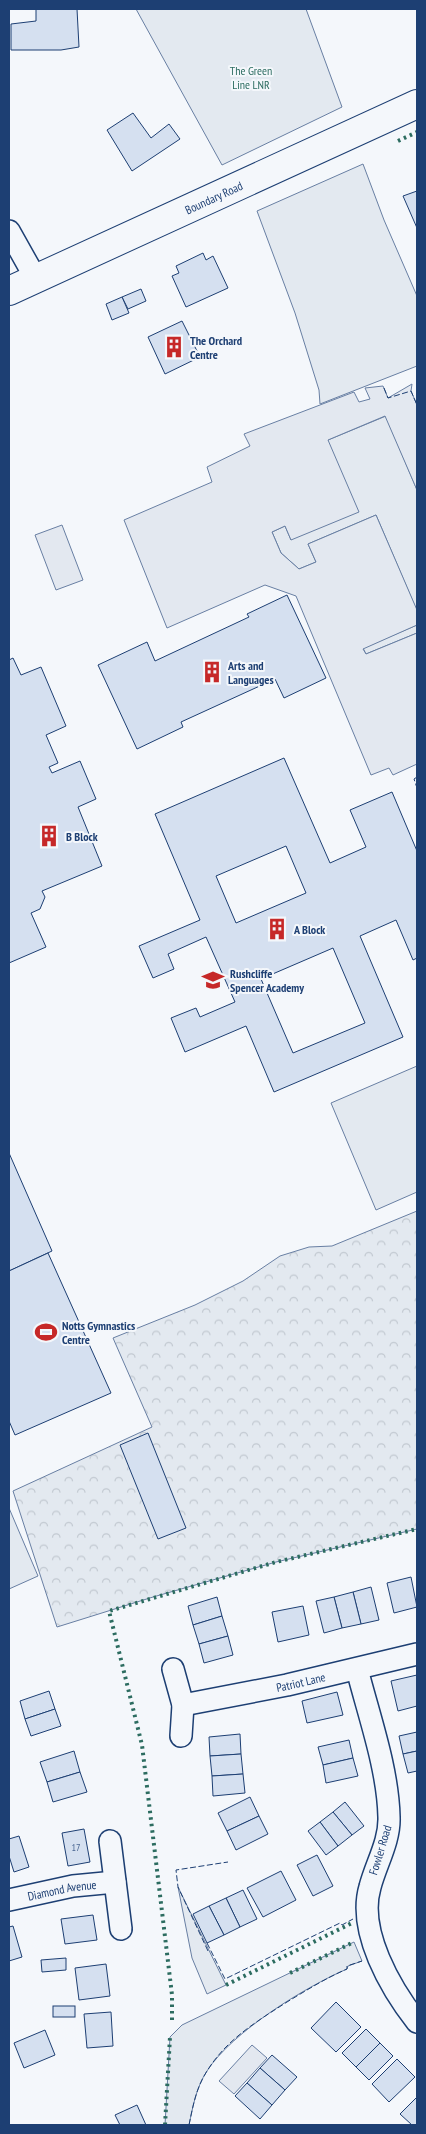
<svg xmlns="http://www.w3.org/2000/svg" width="426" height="2134" viewBox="0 0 426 2134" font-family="'PT Sans Narrow',sans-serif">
<defs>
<pattern id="forest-crowns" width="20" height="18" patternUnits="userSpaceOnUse" patternTransform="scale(1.25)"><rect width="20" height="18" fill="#e3e9f0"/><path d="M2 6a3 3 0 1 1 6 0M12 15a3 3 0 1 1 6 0" fill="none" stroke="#c2c9d1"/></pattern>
</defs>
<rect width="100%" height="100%" fill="#f4f7fb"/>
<!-- grass -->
<g fill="#e3e9f0" stroke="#687fa3">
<path d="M136,9H306L342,107L222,165Z"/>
<path d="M363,164L384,220L417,296V366L320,404L319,390L295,313L257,211Z"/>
<path d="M386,416L417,490V611L376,515L308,544L316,562L299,569L281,553L272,532L285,526L291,540L328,440Z"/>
<path d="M417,625V633L366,654L363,648Z"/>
<path d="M417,1066V1192L376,1210L331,1103Z"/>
<path d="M9,1508L38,1576L9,1589Z"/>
<path d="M178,1887L226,1985L207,1994L192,1958Z"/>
<path d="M354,1942L362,1961L348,1966L347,1969C305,1987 232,2032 207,2071C196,2088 193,2106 189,2125H165L170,2037L182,2025Z"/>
</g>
<!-- forest -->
<path fill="url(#forest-crowns)" stroke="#687fa3" d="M417,1211V1529L276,1562L153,1597L57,1627L13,1491L152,1427L113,1338L195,1305L243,1281L280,1256L309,1247L332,1246Z"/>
<!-- parking -->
<g fill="#e3e8f0" stroke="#687fa3">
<path d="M412,384L411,391L417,405V490L385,416L328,440L359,512L291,540L285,526L272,532L281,553L299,569L316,562L308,544L376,515L417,610V625L363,649L366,654L417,633V764L393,775L389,768L371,775L296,596L265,585L167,628L124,520L212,482L207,467L250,446L244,434L354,392L359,402L370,399L365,388L383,386L388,398Z"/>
<path d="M62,525L83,580L56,590L35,535Z"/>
<path d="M252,2045L267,2058L234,2094L219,2081Z"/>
</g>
<!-- building -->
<g fill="#d5e0f0" stroke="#1d3f73" fill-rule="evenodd">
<path d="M36,9H77L79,47L61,50H11V24L36,21Z"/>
<path d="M133,113L151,138L169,124L180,139L132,171L107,130Z"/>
<path d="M417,191V228L403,196Z"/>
<path d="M203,253L206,260L213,256L228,288L186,307L172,276L179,273L176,266Z"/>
<path d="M141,289L146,301L128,309L122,297Z"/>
<path d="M122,297L129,313L112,320L106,304Z"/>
<path d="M182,321L200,357L165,374L148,337Z"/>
<path d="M287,595L326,678L284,698L275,679L181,722L183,727L137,749L98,665L147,642L155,661L249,617L247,614Z"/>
<path d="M13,658L21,675L41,667L66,726L46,735L58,763L49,767L52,773L80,761L96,799L78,807L102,866L42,891L45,897L40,909L31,913L46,947L9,963V660Z"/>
<path d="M284,758L330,863L366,847L350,810L392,792L417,851V958L413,960L396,920L360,936L403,1037L274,1092L246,1026L185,1052L171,1018L196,1008L200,1017L235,1002L206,937L168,954L174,969L153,978L139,946L200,920L155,814ZM286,846L306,893L236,923L216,876ZM333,948L365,1023L293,1053L261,979Z"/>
<path d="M9,1153L52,1251L9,1271Z"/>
<path d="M48,1253L111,1393L15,1435L9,1421V1271Z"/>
<path d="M148,1433L186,1528L158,1539L120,1445Z"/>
<path d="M411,1577L417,1607L394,1613L387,1583Z"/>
<path d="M371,1587L379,1620L361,1624L353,1592Z"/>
<path d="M353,1592L361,1624L342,1628L334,1597Z"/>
<path d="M217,1597L222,1616L193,1625L188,1606Z"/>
<path d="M334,1597L342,1628L324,1633L316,1601Z"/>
<path d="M303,1606L309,1635L278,1642L272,1612Z"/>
<path d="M222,1616L228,1636L199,1644L193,1625Z"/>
<path d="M228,1636L233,1655L204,1663L199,1644Z"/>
<path d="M417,1675V1706L398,1711L391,1681Z"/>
<path d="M49,1691L55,1709L25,1719L20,1701Z"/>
<path d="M337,1692L343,1715L307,1723L302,1701Z"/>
<path d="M55,1709L61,1726L31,1736L25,1719Z"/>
<path d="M417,1732V1751L403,1754L399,1736Z"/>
<path d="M240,1734L241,1754L210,1756L209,1737Z"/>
<path d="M349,1740L353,1758L323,1765L318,1747Z"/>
<path d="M74,1751L80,1772L47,1782L40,1762Z"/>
<path d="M417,1751V1771L408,1773L403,1754Z"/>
<path d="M241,1754L243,1774L212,1776L210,1756Z"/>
<path d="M353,1758L358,1776L326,1783L323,1765Z"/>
<path d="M80,1772L87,1792L53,1802L47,1782Z"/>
<path d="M243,1774L245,1793L213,1796L212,1776Z"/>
<path d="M250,1797L259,1816L227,1831L218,1813Z"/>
<path d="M345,1802L364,1826L352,1835L333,1812Z"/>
<path d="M333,1812L352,1835L338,1846L320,1822Z"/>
<path d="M259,1816L268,1834L236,1850L227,1831Z"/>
<path d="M320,1822L338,1846L326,1855L308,1831Z"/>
<path d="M84,1829L90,1862L68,1866L62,1833Z"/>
<path d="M19,1836L29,1867L14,1872L9,1856V1839Z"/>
<path d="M317,1855L333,1886L313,1896L297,1865Z"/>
<path d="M281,1871L296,1900L263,1917L247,1888Z"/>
<path d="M243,1890L257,1919L240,1927L226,1898Z"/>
<path d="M226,1898L240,1927L224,1935L209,1906Z"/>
<path d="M209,1906L224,1935L207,1943L193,1914Z"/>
<path d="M93,1915L97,1940L65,1944L61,1919Z"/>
<path d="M13,1926L22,1957L9,1961V1927Z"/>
<path d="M66,1958V1970L42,1972L41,1960Z"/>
<path d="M106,1964L110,1996L79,2000L75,1968Z"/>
<path d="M336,2002L361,2027L336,2052L311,2028Z"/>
<rect x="53" y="2006" width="22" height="11"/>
<path d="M111,2012L113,2046L87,2048L84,2014Z"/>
<path d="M366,2029L380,2043L356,2067L342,2053Z"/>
<path d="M45,2030L55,2055L24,2068L14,2043Z"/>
<path d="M380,2043L393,2056L369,2080L356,2067Z"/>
<path d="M272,2055L297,2077L285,2090L260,2068Z"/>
<path d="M397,2059L415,2077L389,2102L372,2084Z"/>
<path d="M260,2068L285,2090L272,2105L247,2083Z"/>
<path d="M247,2083L272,2105L260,2119L235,2096Z"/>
<path d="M417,2097V2125H412L400,2114Z"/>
<path d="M137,2105L146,2125H120L115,2115Z"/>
</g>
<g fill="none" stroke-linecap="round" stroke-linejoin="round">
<!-- street casing -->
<g stroke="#1d3f73" stroke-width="24">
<g id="street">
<path d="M9,231L36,279"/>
<path d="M173,1669L183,1705L181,1736"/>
<path d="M357,1669C369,1716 388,1769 389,1817C390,1841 376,1864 370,1887C357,1931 391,1989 417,2022"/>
<path id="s1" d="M183,1705L287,1685L417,1654"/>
<path d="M110,1841L121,1929"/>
<path id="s2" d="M9,1900L73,1886L115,1882"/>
</g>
</g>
<!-- secondary casing -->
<g stroke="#1d3f73" stroke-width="30">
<g id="secondary">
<path id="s3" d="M9,291L417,104"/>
</g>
</g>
<!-- street -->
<use href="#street" stroke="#f4f7fb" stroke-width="21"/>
<!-- secondary -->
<use href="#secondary" stroke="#f4f7fb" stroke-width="28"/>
<!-- hedge -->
<g stroke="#2c6c60" stroke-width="4" stroke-dasharray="2.5 4" stroke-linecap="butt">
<path d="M398,141L417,132"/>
<path d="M290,1973L354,1942"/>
<path d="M226,1985L354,1922"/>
<path d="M172,2020V1995L142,1745L109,1611L276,1562L417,1529"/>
<path d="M165,2125L170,2037"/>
</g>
<!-- fence -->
<g stroke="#1d3f73" stroke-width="1" stroke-dasharray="6 2.5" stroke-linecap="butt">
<path d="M384,388L388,398L411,391L417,405"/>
<path d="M417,777L414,779L417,788"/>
<path d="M207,1943L225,1979L340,1923L342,1925L353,1919"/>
<path d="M208,1951L178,1887L176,1870L228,1862"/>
<path d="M189,2125C193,2106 196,2088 207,2071C227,2039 256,2022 287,2002C307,1990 326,1978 347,1969V1966L362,1961"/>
</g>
</g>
<!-- icons -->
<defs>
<g id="building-bare" transform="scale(1.725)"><path d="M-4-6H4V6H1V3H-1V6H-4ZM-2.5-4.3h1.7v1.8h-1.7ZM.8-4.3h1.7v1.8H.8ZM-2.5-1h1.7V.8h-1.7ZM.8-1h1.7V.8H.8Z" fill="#c62828" stroke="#f4f7fb" stroke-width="2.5" paint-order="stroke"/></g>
<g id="school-bare" transform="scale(1.725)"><path d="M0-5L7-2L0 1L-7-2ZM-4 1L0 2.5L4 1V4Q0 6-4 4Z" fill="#c62828" stroke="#f4f7fb" stroke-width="2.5" paint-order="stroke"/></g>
<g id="stadium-bare" transform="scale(1.725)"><path d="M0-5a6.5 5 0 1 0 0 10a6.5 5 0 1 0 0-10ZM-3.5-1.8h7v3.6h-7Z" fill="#c62828" stroke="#f4f7fb" stroke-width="2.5" paint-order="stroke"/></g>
</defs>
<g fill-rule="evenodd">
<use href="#building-bare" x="174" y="347"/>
<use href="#building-bare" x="212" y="672"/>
<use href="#building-bare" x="49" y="836"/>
<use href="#building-bare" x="277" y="929"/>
<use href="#school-bare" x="213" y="980"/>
<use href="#stadium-bare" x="46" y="1332"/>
</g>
<g text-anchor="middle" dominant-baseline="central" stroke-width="4" stroke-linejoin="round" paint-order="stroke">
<!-- number labels -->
<g font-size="10" fill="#4b6792">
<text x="76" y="1847">17</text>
</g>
<!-- park labels -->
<g font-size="12" fill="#2c6c60" stroke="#f4f7fb">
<text x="251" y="70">The Green<tspan x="251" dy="14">Line LNR</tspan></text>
</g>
<!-- street labels -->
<g font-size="12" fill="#1d3f73" stroke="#f4f7fb">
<text stroke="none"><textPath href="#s3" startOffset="225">Boundary Road</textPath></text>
<text stroke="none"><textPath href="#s1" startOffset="120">Patriot Lane</textPath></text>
<text transform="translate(380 1850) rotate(-73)">Fowler Road</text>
<text stroke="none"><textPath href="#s2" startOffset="54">Diamond Avenue</textPath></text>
</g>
<!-- poi labels -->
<g font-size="12" font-weight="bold" fill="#1d3f73" stroke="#f4f7fb" text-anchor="start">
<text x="190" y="340">The Orchard<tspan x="190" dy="14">Centre</tspan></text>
<text x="228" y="665">Arts and<tspan x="228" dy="14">Languages</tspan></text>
<text x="66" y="836">B Block</text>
<text x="294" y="929">A Block</text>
<text x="230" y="973">Rushcliffe<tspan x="230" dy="14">Spencer Academy</tspan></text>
<text x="62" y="1325">Notts Gymnastics<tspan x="62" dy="14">Centre</tspan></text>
</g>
</g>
<!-- border -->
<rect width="426" height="2134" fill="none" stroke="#1d3f73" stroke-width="20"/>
</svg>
